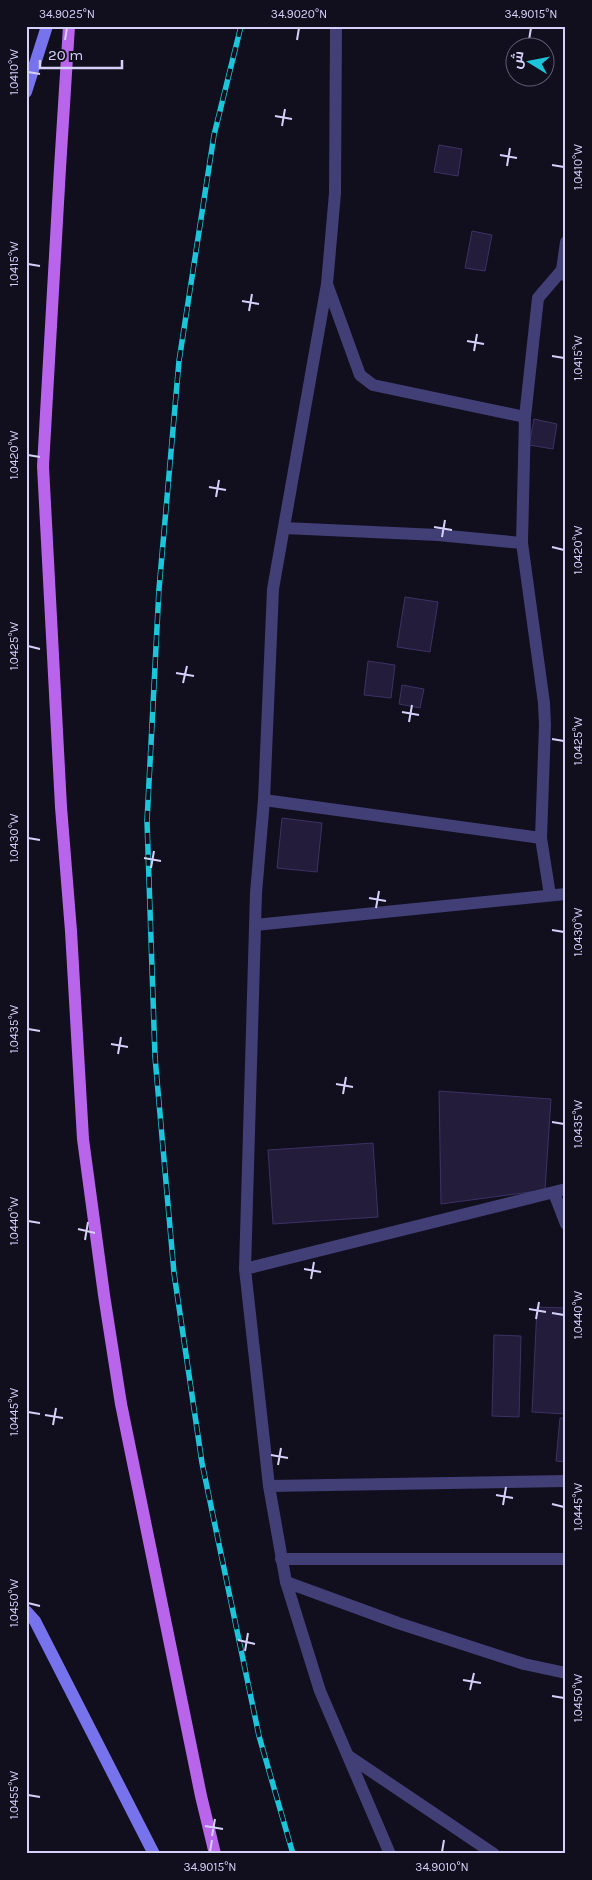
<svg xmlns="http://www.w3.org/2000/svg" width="592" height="1880" viewBox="0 0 592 1880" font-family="Karla,Cairo,sans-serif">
<rect width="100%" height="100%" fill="#110e1d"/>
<!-- building -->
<g fill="#231d3b" stroke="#3c3264">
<path d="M439,145L462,149L458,176L434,172Z"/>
<path d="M472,231L492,235L485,271L465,268Z"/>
<path d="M534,419L557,424L553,449L529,445Z"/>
<path d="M405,597L438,602L430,652L397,647Z"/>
<path d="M368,661L395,665L391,698L364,695Z"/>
<path d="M402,685L424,689L420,708L399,704Z"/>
<path d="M282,818L322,823L317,872L277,868Z"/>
<path d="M439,1091L551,1099L545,1190L441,1204Z"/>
<path d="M373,1143L378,1217L273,1224L268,1150Z"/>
<path d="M537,1307L566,1308V1414L532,1412Z"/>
<path d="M494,1335L521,1336L519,1417L492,1416Z"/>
<path d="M560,1418H566V1462L556,1461Z"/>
</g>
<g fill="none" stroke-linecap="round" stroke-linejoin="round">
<!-- minor -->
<g stroke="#413f76" stroke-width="12">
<path d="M336,26L335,193L327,284L273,589L264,800L256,893L245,1269L269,1486L286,1582L320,1691L390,1854"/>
<path d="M566,242L562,270L566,276"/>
<path d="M327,284L360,375L373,385L525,417"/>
<path d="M284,528L438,535L522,543"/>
<path d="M264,800L541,838L550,895"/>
<path d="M541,838L545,725L544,703L522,543L525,417L538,298L562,270"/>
<path d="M255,925L566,894"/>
<path d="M554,1193L566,1224"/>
<path d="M245,1269L566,1189"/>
<path d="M269,1486L566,1481"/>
<path d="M281,1559H566"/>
<path d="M286,1582L398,1623L524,1664L566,1673"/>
<path d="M350,1757L494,1854"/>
</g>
<!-- secondary -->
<g stroke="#7673ed" stroke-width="12">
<path d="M26,92L47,26"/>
<path d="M26,1611L35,1621L154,1854"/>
</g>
<!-- primary -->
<path stroke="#b965eb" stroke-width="12" d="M69,26L60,168L43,466L61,807L71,931L83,1139L104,1295L121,1404L201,1796L215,1854"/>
<!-- rail casing -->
<g stroke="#1cc5d9" stroke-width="5.5">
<path id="rail" d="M241,26L214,135L179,361L159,589L147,821L155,1057L174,1273L202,1463L259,1736L293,1854"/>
</g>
<!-- rail -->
<use href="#rail" stroke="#110e1d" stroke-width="4" stroke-dasharray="11" stroke-linecap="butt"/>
</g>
<!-- ticks -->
<path fill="none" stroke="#d5d0f9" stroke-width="2" d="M65,40L67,28M297,40L299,28M529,40L531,28M28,72L40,74M275,116L292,119M282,126L285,109M500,155L517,158M552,165L564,167M507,166L510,148M28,264L40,266M242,301L259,304M249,311L252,294M467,341L484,344M474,351L477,334M552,356L564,358M28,455L40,457M209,487L226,490M216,497L219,480M434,527L452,530M442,537L445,520M552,547L564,550M28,646L40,649M176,673L194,676M183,683L187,666M402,712L419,715M409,722L412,705M552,739L564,741M28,838L40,840M144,858L161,861M151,868L154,851M369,898L386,901M376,908L379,891M552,930L564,932M28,1029L40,1031M111,1044L128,1047M118,1054L121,1037M336,1084L353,1087M343,1094L346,1077M552,1122L564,1124M28,1221L40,1223M78,1229L95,1233M85,1240L88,1222M304,1269L321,1272M311,1279L314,1262M529,1309L546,1312M552,1313L564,1315M536,1319L539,1302M28,1412L40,1414M45,1415L63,1418M53,1425L56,1408M271,1455L288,1458M278,1465L281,1448M496,1495L513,1498M552,1504L564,1507M503,1505L506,1487M28,1603L40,1606M238,1640L255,1644M245,1651L248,1633M463,1680L481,1683M470,1690L474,1673M552,1696L564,1698M28,1795L40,1797M205,1826L223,1829M212,1836L215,1819M210,1852L212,1840M442,1852L444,1840"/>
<!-- border -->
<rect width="592" height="1880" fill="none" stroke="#110e1d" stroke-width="55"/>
<!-- north arrow -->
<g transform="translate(530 62) rotate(280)"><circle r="24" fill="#110e1d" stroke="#5f5c75"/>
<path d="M0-4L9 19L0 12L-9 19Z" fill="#1cc5d9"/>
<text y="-8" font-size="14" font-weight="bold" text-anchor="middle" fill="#d5d0f9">ش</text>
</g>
<!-- scale -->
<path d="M40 60v8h82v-8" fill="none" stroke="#d5d0f9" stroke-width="2.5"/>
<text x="48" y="60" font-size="15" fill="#d5d0f9" stroke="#110e1d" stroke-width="4" paint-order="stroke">20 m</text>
<rect x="28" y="28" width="536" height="1824" fill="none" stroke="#d5d0f9" stroke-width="2"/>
<g font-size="12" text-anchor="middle" fill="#d5d0f9">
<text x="67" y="18">34.9025°N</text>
<text x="299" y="18">34.9020°N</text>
<text x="531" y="18">34.9015°N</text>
<text transform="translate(14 72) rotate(-90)" y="4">1.0410°W</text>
<text transform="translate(578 167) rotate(-90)" y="4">1.0410°W</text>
<text transform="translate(14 264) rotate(-90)" y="4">1.0415°W</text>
<text transform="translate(578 358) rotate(-90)" y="4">1.0415°W</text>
<text transform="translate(14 455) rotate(-90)" y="4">1.0420°W</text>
<text transform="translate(578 550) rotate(-90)" y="4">1.0420°W</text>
<text transform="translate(14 646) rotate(-90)" y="4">1.0425°W</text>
<text transform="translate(578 741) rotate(-90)" y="4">1.0425°W</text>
<text transform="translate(14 838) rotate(-90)" y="4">1.0430°W</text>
<text transform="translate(578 932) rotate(-90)" y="4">1.0430°W</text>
<text transform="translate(14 1029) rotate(-90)" y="4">1.0435°W</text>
<text transform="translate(578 1124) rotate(-90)" y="4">1.0435°W</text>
<text transform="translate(14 1221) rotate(-90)" y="4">1.0440°W</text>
<text transform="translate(578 1315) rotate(-90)" y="4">1.0440°W</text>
<text transform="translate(14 1412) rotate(-90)" y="4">1.0445°W</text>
<text transform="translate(578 1507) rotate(-90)" y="4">1.0445°W</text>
<text transform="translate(14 1603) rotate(-90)" y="4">1.0450°W</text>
<text transform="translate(578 1698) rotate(-90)" y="4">1.0450°W</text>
<text transform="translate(14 1795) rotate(-90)" y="4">1.0455°W</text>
<text x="210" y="1871">34.9015°N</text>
<text x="442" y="1871">34.9010°N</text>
</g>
</svg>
